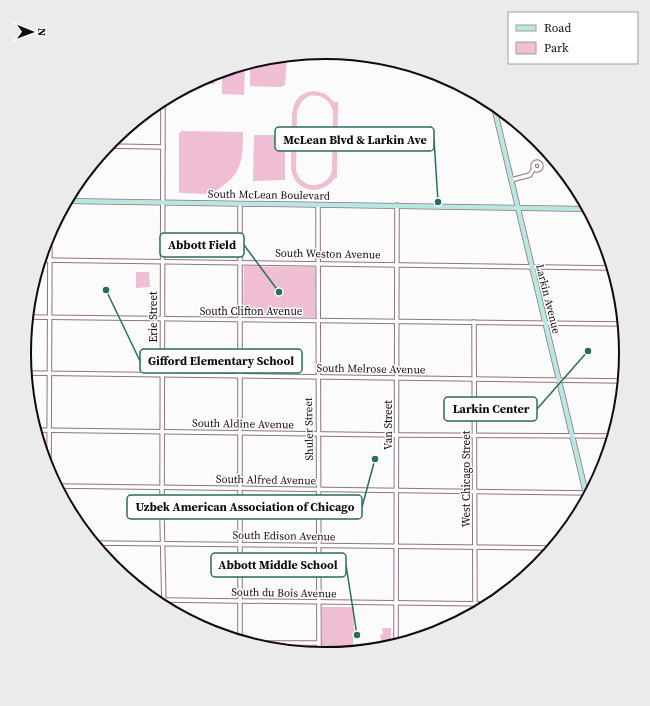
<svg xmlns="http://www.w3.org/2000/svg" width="650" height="706" viewBox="0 0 650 706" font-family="'Source Serif 4',serif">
<rect width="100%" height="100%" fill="#fbfbfb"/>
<!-- green -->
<g fill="#efbed4" fill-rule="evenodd">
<path d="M287,56L285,85L281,87L250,86V63L267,58Z"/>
<path d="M245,64L244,95L222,94V71Z"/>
<path d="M214,74L215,84L192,85Z"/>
<path d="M315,91L326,94L334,102H338L337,178H335C321,198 293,192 291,167C291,156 291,144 292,132C292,113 290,93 315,91ZM309,96C321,94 330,100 333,111L332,171C326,190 301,190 296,170L297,111L302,101Z"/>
<path d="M182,131L243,132C243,156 243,173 221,187C218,189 214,192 210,193C203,195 187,193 179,193V133Z"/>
<path d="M254,135H280L285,137V180L253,181Z"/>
<path d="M244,266L315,267V317L243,316Z"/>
<path d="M136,272H149L150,287L136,288Z"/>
<path d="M322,607H354V628H355L353,640V651L322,654Z"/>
<path d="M382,628H391V642L381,641L380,635L383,634Z"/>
<path d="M290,646H314L316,648V653L290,651Z"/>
</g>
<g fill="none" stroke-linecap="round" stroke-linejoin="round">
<!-- minor casing -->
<g stroke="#917280" stroke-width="5.5">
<g id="minor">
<path d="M163,100L162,517L164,607"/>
<path d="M107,146L163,147"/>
<circle cx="537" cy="166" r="4"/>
<path d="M511,180L530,175L534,168"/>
<path d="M240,204V640"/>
<path d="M318,205L319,653"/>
<path d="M40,260L612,268"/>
<path d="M28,317L623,324"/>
<path d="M474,322L475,612"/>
<path d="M26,373L623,381"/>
<path d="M35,430L397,435L613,436"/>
<path d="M49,473L50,233"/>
<path d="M56,486L590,493"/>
<path d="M93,543L553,548"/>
<path d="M164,600L491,604"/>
<path d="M248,643H319"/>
<path d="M396,644L397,205"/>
</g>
</g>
<!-- secondary casing -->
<g stroke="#917280" stroke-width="6">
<g id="secondary">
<path d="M493,103L587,498"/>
<path d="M67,201L588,209"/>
</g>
</g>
<!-- minor -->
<use href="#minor" stroke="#fff" stroke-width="3.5"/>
<!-- secondary -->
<use href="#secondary" stroke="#b7e8e0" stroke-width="4.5"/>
</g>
<g text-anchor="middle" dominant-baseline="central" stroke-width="3" stroke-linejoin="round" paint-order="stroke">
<!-- street labels -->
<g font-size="11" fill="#13080e" stroke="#fff">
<text transform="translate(269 195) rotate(1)">South McLean Boulevard</text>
<text transform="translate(328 254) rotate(1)">South Weston Avenue</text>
<text transform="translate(548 299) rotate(76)">Larkin Avenue</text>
<text x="251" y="311">South Clifton Avenue</text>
<text transform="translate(153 317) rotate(-90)">Erie Street</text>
<text transform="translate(371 369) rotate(1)">South Melrose Avenue</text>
<text transform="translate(243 424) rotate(1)">South Aldine Avenue</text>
<text transform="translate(388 425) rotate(-90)">Van Street</text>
<text transform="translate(309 429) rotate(-91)">Shuler Street</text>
<text transform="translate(466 479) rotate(-90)">West Chicago Street</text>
<text transform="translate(266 480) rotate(1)">South Alfred Avenue</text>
<text transform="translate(284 536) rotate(1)">South Edison Avenue</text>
<text transform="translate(284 593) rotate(1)">South du Bois Avenue</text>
</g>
</g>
<!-- crop -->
<path d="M0 0H650V706H0ZM31 353a294 294 0 1 1 588 0a294 294 0 1 1-588 0Z" fill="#ecebec" fill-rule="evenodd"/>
<path fill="none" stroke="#13080e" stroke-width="2" d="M31 353a294 294 0 1 1 588 0a294 294 0 1 1-588 0Z"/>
<!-- callouts -->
<path fill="none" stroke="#2a6c5d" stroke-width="1.5" d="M438 202L434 139M279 292L244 245M106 290L140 361M588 351L537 409M375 459L362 507M357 635L346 565"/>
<g fill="#2a6c5d" stroke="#fff" stroke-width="1.5">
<circle cx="438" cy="202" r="4"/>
<circle cx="279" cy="292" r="4"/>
<circle cx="106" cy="290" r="4"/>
<circle cx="588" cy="351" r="4"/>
<circle cx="375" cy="459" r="4"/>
<circle cx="357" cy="635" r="4"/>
</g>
<g fill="#fff" stroke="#2a6c5d" stroke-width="1.5">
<rect x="275" y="127" width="159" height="24" rx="4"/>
<rect x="160" y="233" width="84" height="24" rx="4"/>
<rect x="140" y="349" width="162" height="24" rx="4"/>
<rect x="444" y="397" width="93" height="24" rx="4"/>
<rect x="127" y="495" width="235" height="24" rx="4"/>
<rect x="211" y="553" width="135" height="24" rx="4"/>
</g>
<g font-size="12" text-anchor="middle" font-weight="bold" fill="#13080e">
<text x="355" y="144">McLean Blvd &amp; Larkin Ave</text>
<text x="202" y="249">Abbott Field</text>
<text x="221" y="365">Gifford Elementary School</text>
<text x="491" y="413">Larkin Center</text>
<text x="245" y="511">Uzbek American Association of Chicago</text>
<text x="278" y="569">Abbott Middle School</text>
</g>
<!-- legend -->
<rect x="508" y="12" width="130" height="52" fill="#ffffff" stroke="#a19c9f"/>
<rect x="516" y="25" width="20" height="6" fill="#b7e8e0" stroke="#a19c9f"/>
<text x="544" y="32" font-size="12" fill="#13080e">Road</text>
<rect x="516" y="42" width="20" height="12" fill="#efbed4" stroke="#a19c9f"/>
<text x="544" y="52" font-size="12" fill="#13080e">Park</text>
<!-- north arrow -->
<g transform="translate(32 32) rotate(91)" stroke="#ffffff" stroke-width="3" paint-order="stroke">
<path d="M0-3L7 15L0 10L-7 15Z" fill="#13080e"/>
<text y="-6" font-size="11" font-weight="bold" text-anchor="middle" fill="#13080e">N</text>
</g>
</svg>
